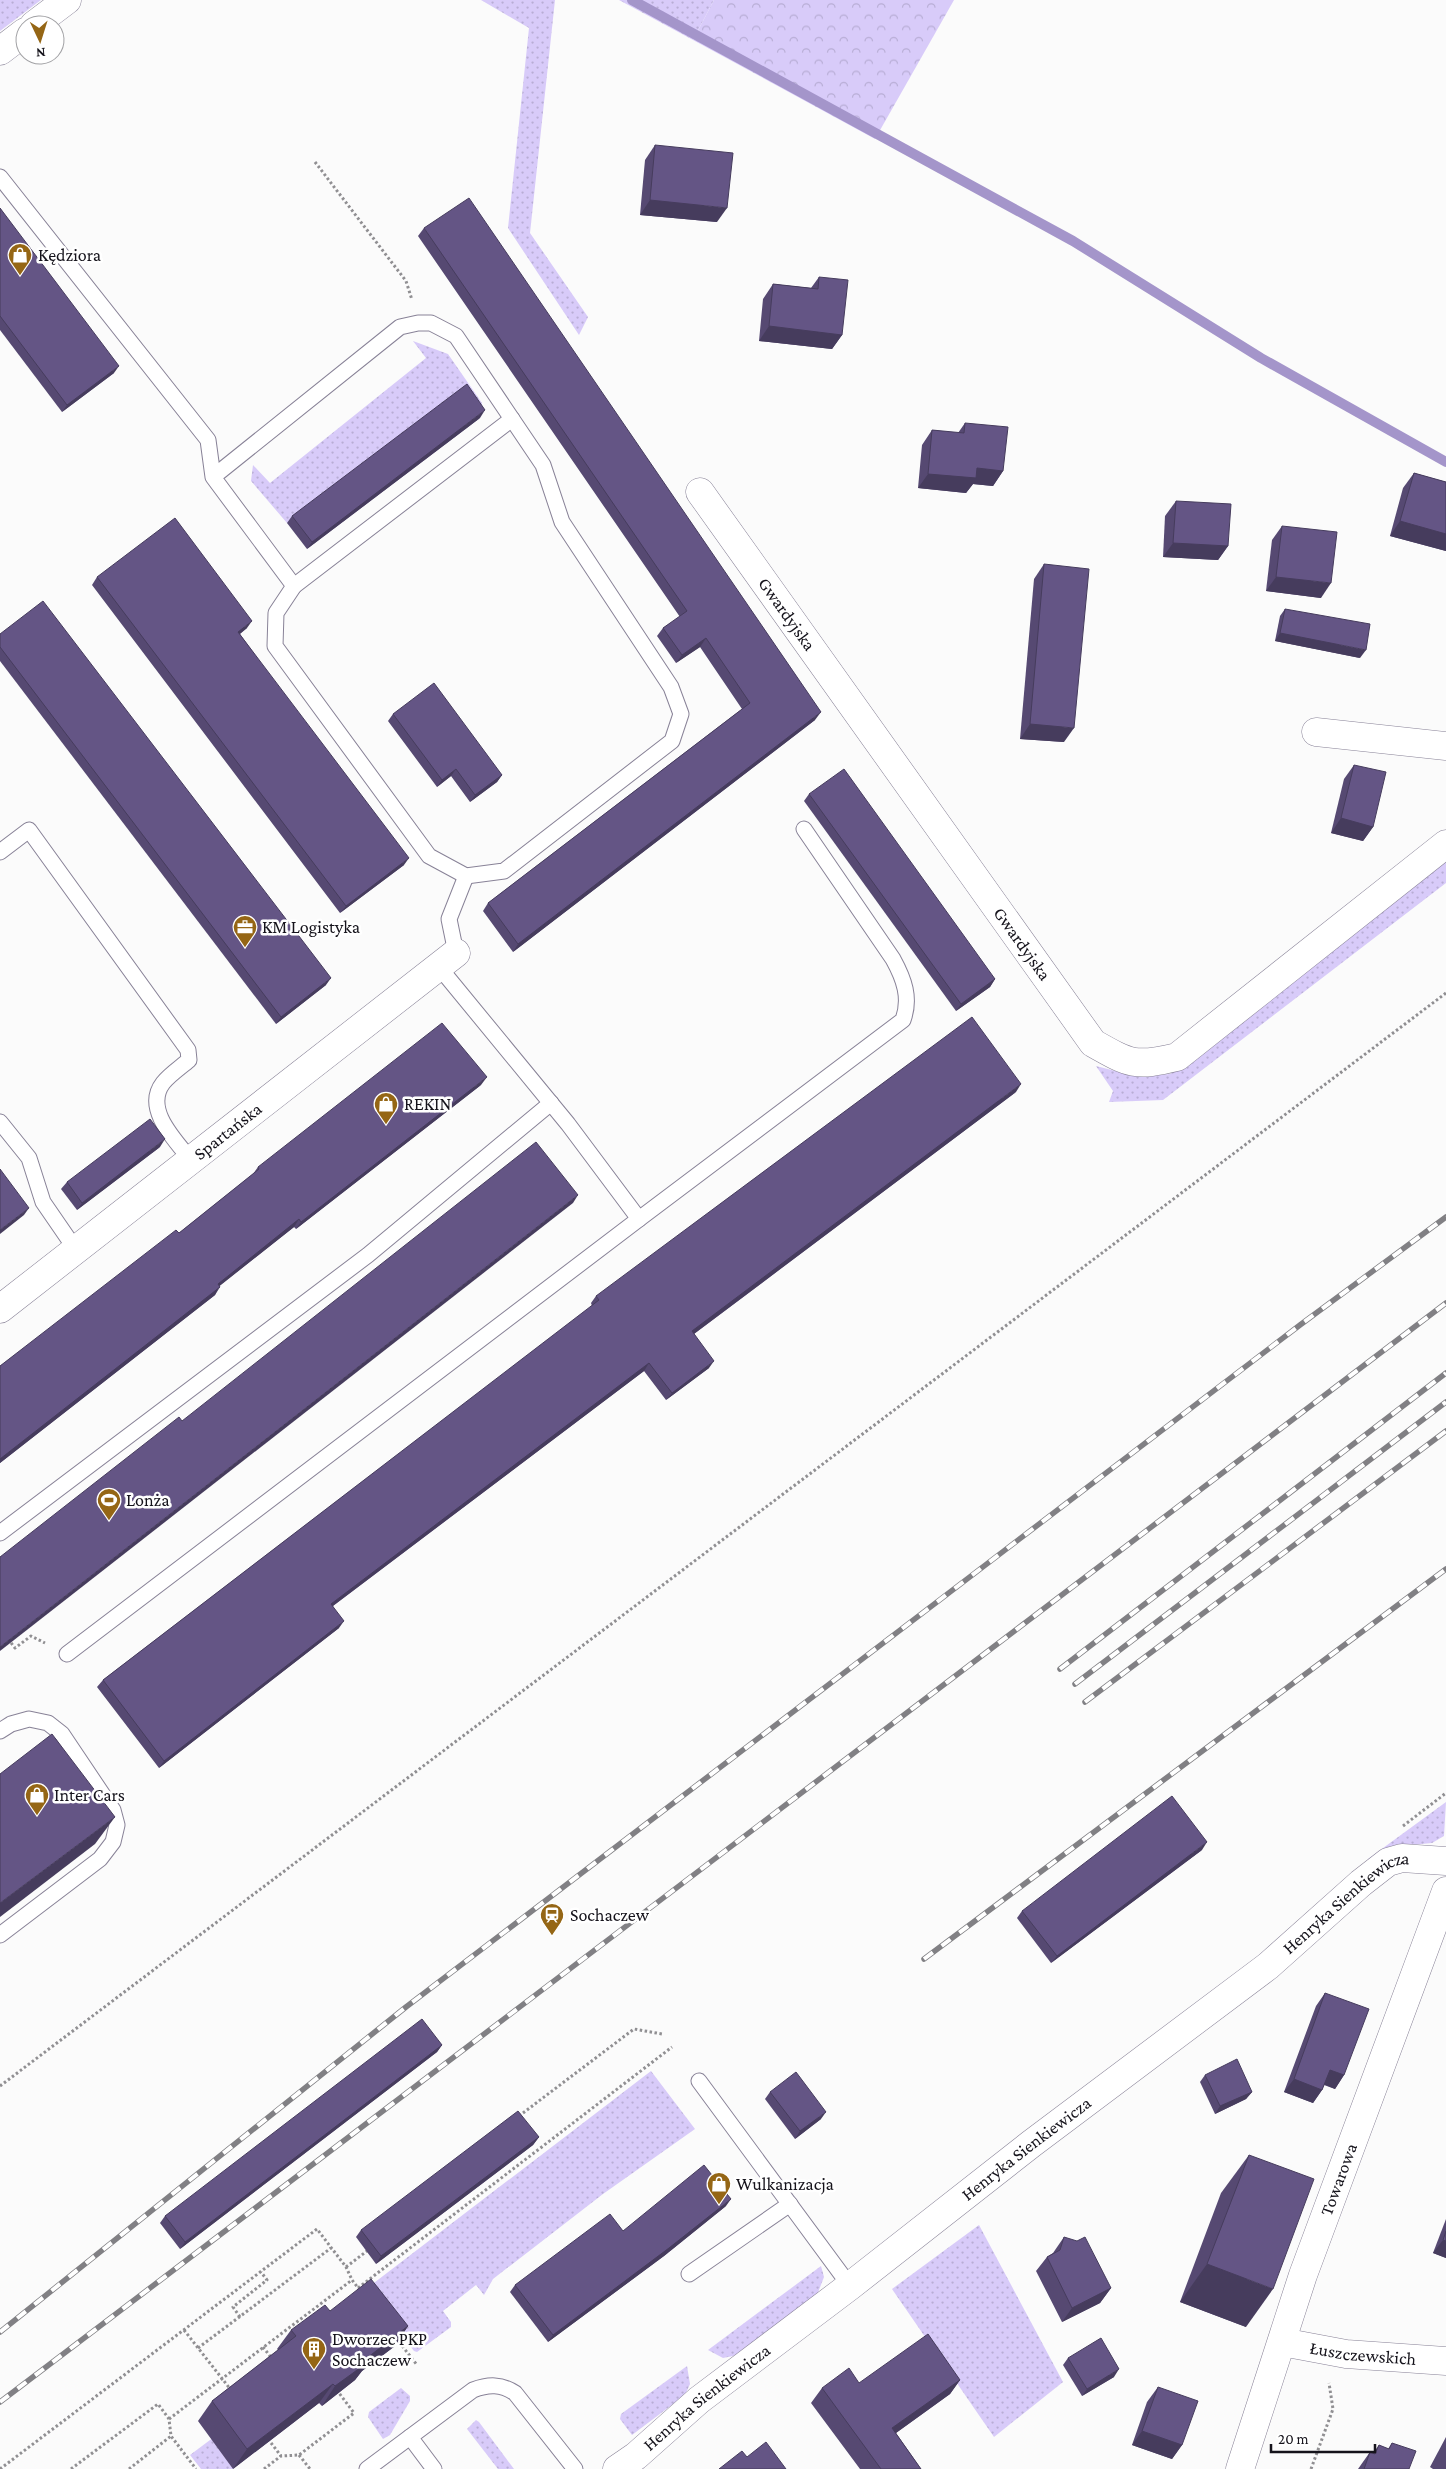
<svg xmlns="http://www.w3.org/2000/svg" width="1446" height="2469" viewBox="0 0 1446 2469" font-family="'Crimson Pro',serif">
<defs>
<pattern id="grass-dots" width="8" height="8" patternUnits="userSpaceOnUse" patternTransform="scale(1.25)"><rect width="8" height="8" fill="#d8cbf9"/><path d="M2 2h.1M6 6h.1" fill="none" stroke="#b8add5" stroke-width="1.8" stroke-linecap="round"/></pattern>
<pattern id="forest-crowns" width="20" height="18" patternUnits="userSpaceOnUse" patternTransform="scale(1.25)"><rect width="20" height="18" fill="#d8cbf9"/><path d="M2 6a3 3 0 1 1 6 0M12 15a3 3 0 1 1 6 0" fill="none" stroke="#b8add5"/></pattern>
</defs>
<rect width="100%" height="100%" fill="#fbfbfb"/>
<!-- grass -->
<g fill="url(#grass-dots)">
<path d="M0,0H41L0,31Z"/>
<path d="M481,0H555L530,233L588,317L579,335L508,228L529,28Z"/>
<path d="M619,0H714L693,40Z"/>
<path d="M413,341L448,354L482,403L480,418L287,523L251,481L253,465L270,483L426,358Z"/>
<path d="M1446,860V883L1163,1100L1109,1102L1113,1091L1096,1066L1135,1076L1170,1074L1199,1057Z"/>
<path d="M1446,1802L1444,1836L1432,1843L1400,1846L1369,1861L1368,1859Z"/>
<path d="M651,2071L695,2129L603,2194L493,2279L484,2295L476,2285L443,2311L451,2322V2327L417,2352L414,2351L366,2289Z"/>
<path d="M979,2225L1063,2382L994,2437L892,2289Z"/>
<path d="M821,2266L824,2277L817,2295L738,2355L723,2358L708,2350Z"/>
<path d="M687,2366L690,2384L685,2395L632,2435L620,2419L621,2414Z"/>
<path d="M401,2388L410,2396V2401L390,2435L383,2439L368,2417L369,2412Z"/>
<path d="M476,2420L479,2422L514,2469H498L467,2429Z"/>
<path d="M230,2425L221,2452L233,2469H201L190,2455Z"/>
</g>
<!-- forest -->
<path fill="url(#forest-crowns)" d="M714,0H954L875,139L693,40Z"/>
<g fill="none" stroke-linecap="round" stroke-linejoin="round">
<!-- stream -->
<path stroke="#a495ca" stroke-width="10" d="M632,0L1073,241L1261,358L1446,462"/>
<!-- service casing -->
<g stroke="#888297" stroke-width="17">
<g id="service">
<path d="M0,177L208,440L213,477L294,586L276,613L275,646L429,856L466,876L504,871L672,741L681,714L671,687L562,522L543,465L456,336L431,323H418L400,327L213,477"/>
<path d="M294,586L512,419"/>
<path d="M0,852L29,830L188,1050L189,1060C181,1067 169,1075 163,1083C143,1109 176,1141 191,1160"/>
<path d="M456,953L449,919L466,876"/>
<path d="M439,967L568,1124L639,1219L903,1020C911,998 904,979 893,959L804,829"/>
<path d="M0,1122L29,1158L43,1202L76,1250"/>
<path d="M0,1533L368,1255L551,1103"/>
<path d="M67,1654L639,1219"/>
<path d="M0,1731L11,1724L29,1719L48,1723L62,1734L113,1810L117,1825L113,1842L100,1859L0,1935"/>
<path d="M699,2081L850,2286"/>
<path d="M689,2274L790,2204"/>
<path d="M410,2437L434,2469"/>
<path d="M367,2469L473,2390C489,2384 501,2384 515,2393L575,2469"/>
</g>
</g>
<!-- minor casing -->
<g stroke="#888297" stroke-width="29">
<g id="minor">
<path d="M34,25L67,0"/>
<path d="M0,51L25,32"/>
<path id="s1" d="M700,492L1093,1043C1130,1064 1135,1067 1177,1057L1446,844"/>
<path d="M1316,732L1446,746"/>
<path id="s2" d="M0,1309L456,953"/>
</g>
</g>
<!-- tertiary casing -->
<g stroke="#888297" stroke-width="29">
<g id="tertiary">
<path id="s3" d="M1282,2342L1346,2354L1446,2361"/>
<path id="s4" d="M617,2469L636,2456L699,2400L850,2286L1031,2144L1268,1966L1361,1883L1388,1862L1402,1858L1446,1861"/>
<path id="s5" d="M1240,2469L1303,2275L1446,1891"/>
</g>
</g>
<!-- path -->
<g stroke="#908f92" stroke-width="3" stroke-dasharray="2.5 2.5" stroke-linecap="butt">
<path d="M315,162L406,281L412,300"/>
<path d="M8,1639L15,1648L31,1636L45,1643"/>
<path d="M1403,1826L1446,1793"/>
<path d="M0,2086L1446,993"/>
<path d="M519,2116L634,2029L662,2034"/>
<path d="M346,2267L367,2251"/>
<path d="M358,2288L672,2047"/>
<path d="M240,2317L233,2307L267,2280L261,2272"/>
<path d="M184,2330L231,2390"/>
<path d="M396,2338L417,2365"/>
<path d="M263,2347L273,2360"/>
<path d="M198,2348L331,2248"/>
<path d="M169,2419L352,2280L359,2289"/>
<path d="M268,2439L281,2456"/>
<path d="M299,2455L310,2469"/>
<path d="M0,2469L317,2229L346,2267L352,2280"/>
<path d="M71,2469L158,2404L169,2419L171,2436L196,2469"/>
<path d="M129,2469L171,2436"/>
<path d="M264,2469L281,2456L299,2455L354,2413L339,2393"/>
<path d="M1311,2469L1333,2409L1329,2383"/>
</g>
<!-- service -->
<use href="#service" stroke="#fff" stroke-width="15"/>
<!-- minor -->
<use href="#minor" stroke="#fff" stroke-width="28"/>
<!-- tertiary -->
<use href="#tertiary" stroke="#fff" stroke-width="28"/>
<!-- rail casing -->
<g stroke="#818084" stroke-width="5.5">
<g id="rail">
<path d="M1060,1669L1446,1373"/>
<path d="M1075,1684L1446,1402"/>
<path d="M1085,1702L1446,1431"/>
<path d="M924,1959L1446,1569"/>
<path d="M0,2332L406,2007L1300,1325L1446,1217"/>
<path d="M0,2402L1446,1303"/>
</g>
</g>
<!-- rail -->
<use href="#rail" stroke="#fff" stroke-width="4" stroke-dasharray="11" stroke-linecap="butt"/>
</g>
<!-- wall -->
<g fill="#564972">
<path d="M655,145L717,222L640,215L645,160Z"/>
<path d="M0,208L114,373L62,412L0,330Z"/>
<path d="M424,228L815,720L513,952L483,911L488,903L742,709L700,647L676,663L657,636L663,628L680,617L418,236Z"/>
<path d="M819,277L842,335L832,349L759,341L763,299L773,284L811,288Z"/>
<path d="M480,418L307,549L287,523L292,516Z"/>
<path d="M965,423L1003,471L993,486L973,484L966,493L918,488L922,445L932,430L958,433Z"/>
<path d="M1414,473L1446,482V551L1390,536L1403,488Z"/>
<path d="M1176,501L1228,546L1218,560L1163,557L1165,516Z"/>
<path d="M1282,526L1321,598L1266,591L1272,540Z"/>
<path d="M1044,564L1064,742L1020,739L1034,579Z"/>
<path d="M97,577L247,628L240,634L404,865L340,913L92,585Z"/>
<path d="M1285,609L1360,658L1275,641L1280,616Z"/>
<path d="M0,634L326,985L276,1024L0,661Z"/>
<path d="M393,714L502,775L497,782L470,802L451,776L437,787L388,721Z"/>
<path d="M1354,765L1373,827L1363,841L1331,833L1344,779Z"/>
<path d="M809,794L995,979L990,987L956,1011L804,801Z"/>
<path d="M481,1085L296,1229L294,1227L219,1286L215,1295L0,1463V1366L179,1233L253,1174L258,1167Z"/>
<path d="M1016,1092L694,1334L709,1368L666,1400L644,1371L333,1606L339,1628L159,1768L97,1687L103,1680L592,1306L591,1303L596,1296Z"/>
<path d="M160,1147L77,1210L61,1189L67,1182Z"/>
<path d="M1202,1850L1051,1963L1017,1918L1022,1911Z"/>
<path d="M1325,1993L1344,2075L1335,2089L1324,2085L1322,2090L1313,2103L1284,2092L1316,2006Z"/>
<path d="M442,2045L437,2052L180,2249L160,2223L165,2216Z"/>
<path d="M1205,2075L1252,2092L1246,2099L1215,2114L1200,2082Z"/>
<path d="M770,2092L821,2119L795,2139L765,2099Z"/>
<path d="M539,2137L533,2145L376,2264L356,2237L361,2230Z"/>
<path d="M1249,2155L1246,2327L1180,2302L1221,2193Z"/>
<path d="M726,2206L664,2256L548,2342L510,2292L515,2285L623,2231Z"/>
<path d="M1446,2219V2258L1433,2253Z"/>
<path d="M1064,2237L1111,2288L1100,2303L1062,2322L1036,2271L1047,2257L1053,2253Z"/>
<path d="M330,2311L408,2326L395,2346L362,2371L355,2380L322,2406L319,2403L233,2469L198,2421L212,2401L278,2350L277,2349L291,2330Z"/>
<path d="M1068,2358L1114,2377L1082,2396L1063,2365Z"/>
<path d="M960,2380L950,2394L896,2433L921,2469H860L811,2403L822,2388L859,2383Z"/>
<path d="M1158,2387L1182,2445L1172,2459L1132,2445L1147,2402Z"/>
<path d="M1446,2437V2469H1433L1430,2467Z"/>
<path d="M1392,2443L1409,2469H1358L1370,2452L1373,2453L1379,2445L1388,2449Z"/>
</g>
<!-- shaded-wall -->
<g fill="#463c5d">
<path d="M650,200L727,208L717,222L640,215Z"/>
<path d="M769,326L842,335L832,349L759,341Z"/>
<path d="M119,366L114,373L62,412L67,405Z"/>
<path d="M485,410L480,418L307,549L312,542Z"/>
<path d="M977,468L1003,471L993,486L973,484L966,493L918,488L928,474Z"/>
<path d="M1400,521L1446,534V551L1390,536Z"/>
<path d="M1173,543L1228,546L1218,560L1163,557Z"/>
<path d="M1276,577L1331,583L1321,598L1266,591Z"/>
<path d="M252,621L247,628L233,639L238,632Z"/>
<path d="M1280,633L1366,650L1360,658L1275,641Z"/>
<path d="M706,638L700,647L676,663L682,655Z"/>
<path d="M821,712L815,720L513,952L518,944Z"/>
<path d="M1030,724L1074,728L1064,742L1020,739Z"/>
<path d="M456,769L451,776L437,787L442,780Z"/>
<path d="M502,775L497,782L470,802L475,795Z"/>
<path d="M1341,818L1373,827L1363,841L1331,833Z"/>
<path d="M409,858L404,865L340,913L346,906Z"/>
<path d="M331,978L326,985L276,1024L281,1017Z"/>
<path d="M995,979L990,987L956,1011L961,1004Z"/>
<path d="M487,1077L481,1085L296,1229L301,1222Z"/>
<path d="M1021,1084L1016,1092L687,1339L692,1331Z"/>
<path d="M165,1139L160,1147L77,1210L82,1203Z"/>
<path d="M578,1195L573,1203L0,1651V1647Z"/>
<path d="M29,1208L24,1215L0,1234V1230Z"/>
<path d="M299,1219L294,1227L212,1292L218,1284Z"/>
<path d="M220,1287L215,1295L0,1463V1459Z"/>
<path d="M714,1361L709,1368L666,1400L672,1393Z"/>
<path d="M649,1363L644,1371L326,1611L331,1604Z"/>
<path d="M344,1621L339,1628L159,1768L164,1761Z"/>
<path d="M115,1817L95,1844L0,1917V1903Z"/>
<path d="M1207,1842L1202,1850L1051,1963L1057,1956Z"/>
<path d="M442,2045L437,2052L180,2249L185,2242Z"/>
<path d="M1330,2070L1344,2075L1335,2089L1321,2083Z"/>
<path d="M1294,2079L1322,2090L1313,2103L1284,2092Z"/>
<path d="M1252,2092L1246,2099L1215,2114L1220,2106Z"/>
<path d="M826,2112L821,2119L795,2139L800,2131Z"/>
<path d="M539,2137L533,2145L376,2264L381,2256Z"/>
<path d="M731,2199L726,2206L664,2256L548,2342L553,2335Z"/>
<path d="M1443,2240L1446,2241V2258L1433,2253Z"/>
<path d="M1207,2264L1273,2289L1246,2327L1180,2302Z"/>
<path d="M1111,2288L1100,2303L1062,2322L1072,2308Z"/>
<path d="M408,2326L395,2346L362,2371L355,2380L322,2406L335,2386L367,2358Z"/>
<path d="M1119,2369L1114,2377L1082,2396L1087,2389Z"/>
<path d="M960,2380L950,2394L882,2443L892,2428Z"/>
<path d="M333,2384L319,2403L233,2469L247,2449Z"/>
<path d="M1142,2431L1182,2445L1172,2459L1132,2445Z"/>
</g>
<!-- building -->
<g fill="#645585" stroke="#463c5d">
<path d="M655,145L733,153L727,208L650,200Z"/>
<path d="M469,198L821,712L518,944L488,903L750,703L706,638L682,655L663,628L687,611L424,228Z"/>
<path d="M0,208L119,366L67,405L0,316Z"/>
<path d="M819,277L848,280L842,335L769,326L773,284L818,289Z"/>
<path d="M467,384L485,410L312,542L292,516Z"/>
<path d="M965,423L1008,427L1003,471L977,468L976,478L928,474L932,430L964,433Z"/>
<path d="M1414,473L1446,482V534L1400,521Z"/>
<path d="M1176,501L1231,504L1228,546L1173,543Z"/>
<path d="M175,518L252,621L238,632L409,858L346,906L97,577Z"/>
<path d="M1282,526L1337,532L1331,583L1276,577Z"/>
<path d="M1044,564L1089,569L1074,728L1030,724Z"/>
<path d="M43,601L331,978L281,1017L0,647V634Z"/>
<path d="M1285,609L1370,624L1366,650L1280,633Z"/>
<path d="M434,683L502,775L475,795L456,769L442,780L393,714Z"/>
<path d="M1354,765L1386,772L1373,827L1341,818Z"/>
<path d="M844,769L995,979L961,1004L809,794Z"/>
<path d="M972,1017L1021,1084L692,1331L714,1361L672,1393L649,1363L331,1604L344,1621L164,1761L103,1680L599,1300L596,1296Z"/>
<path d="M442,1023L487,1077L301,1222L299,1219L218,1284L220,1287L0,1459V1366L176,1230L179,1233L259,1169L258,1167Z"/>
<path d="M150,1119L165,1139L82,1203L67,1182Z"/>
<path d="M536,1142L578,1195L0,1647V1557L179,1417L182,1421Z"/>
<path d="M0,1169L29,1208L0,1230Z"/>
<path d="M52,1734L115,1817L0,1903V1774Z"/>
<path d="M1172,1796L1207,1842L1057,1956L1022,1911Z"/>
<path d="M1325,1993L1369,2009L1344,2075L1330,2070L1322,2090L1294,2079Z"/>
<path d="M422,2019L442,2045L185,2242L165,2216Z"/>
<path d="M1237,2059L1252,2092L1220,2106L1205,2075Z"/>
<path d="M796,2072L826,2112L800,2131L770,2092Z"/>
<path d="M518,2111L539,2137L381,2256L361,2230Z"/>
<path d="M1249,2155L1314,2179L1273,2289L1207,2264Z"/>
<path d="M704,2165L731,2199L669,2248L553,2335L515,2285L610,2214L623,2231Z"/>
<path d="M1446,2231V2241L1443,2240Z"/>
<path d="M1064,2237L1077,2241L1085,2237L1111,2288L1072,2308L1047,2257L1060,2250Z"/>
<path d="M371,2279L408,2326L367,2358L369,2361L353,2373L335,2386L333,2384L247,2449L212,2401L296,2336L291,2330L325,2305L330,2311Z"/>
<path d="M928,2334L960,2380L892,2428L921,2469H881L822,2388L849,2368L859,2383Z"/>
<path d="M1101,2338L1119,2369L1087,2389L1068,2358Z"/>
<path d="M1158,2387L1198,2401L1182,2445L1142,2431Z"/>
<path d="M766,2442L786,2469H719L742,2451L747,2457Z"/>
<path d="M1392,2443L1416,2451L1409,2469H1364L1370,2452L1375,2454L1379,2445L1389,2449Z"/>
</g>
<!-- icons -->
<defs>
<g id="shop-pin" transform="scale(1.25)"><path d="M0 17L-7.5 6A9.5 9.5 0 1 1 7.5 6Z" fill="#956615" stroke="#fff"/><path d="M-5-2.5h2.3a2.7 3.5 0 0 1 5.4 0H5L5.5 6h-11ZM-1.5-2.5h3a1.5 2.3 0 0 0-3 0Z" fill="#fff"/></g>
<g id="office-pin" transform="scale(1.25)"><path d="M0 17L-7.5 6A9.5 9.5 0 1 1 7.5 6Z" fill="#956615" stroke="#fff"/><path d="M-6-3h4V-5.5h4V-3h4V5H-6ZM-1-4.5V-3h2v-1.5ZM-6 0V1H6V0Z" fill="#fff"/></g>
<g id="stadium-pin" transform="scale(1.25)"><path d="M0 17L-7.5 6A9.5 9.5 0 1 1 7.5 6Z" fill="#956615" stroke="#fff"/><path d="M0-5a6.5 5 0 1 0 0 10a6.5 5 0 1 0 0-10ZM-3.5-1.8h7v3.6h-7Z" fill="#fff"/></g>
<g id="station-pin" transform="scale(1.25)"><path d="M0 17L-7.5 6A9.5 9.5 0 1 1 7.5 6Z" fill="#956615" stroke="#fff"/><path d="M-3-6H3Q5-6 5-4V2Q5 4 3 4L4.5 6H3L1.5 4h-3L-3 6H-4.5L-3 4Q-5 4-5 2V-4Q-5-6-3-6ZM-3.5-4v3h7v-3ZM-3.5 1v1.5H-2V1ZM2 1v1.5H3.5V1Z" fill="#fff"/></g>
<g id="building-pin" transform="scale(1.25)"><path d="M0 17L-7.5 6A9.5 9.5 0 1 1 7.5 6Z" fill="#956615" stroke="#fff"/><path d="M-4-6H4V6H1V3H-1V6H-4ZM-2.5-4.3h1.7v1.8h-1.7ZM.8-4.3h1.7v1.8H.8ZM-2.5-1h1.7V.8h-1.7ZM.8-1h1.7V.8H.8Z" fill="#fff"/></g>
</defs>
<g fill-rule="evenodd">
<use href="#shop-pin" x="20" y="255"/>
<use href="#office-pin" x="245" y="927"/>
<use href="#shop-pin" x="386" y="1104"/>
<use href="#stadium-pin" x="109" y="1500"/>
<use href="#shop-pin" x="37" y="1795"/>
<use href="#station-pin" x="552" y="1915"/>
<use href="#shop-pin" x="719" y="2184"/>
<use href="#building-pin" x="314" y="2349"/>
</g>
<g text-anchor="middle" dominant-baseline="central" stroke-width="5" stroke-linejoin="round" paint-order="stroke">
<!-- poi labels -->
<g font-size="18" fill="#15131b" stroke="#fff" text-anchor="start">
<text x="38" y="255">Kędziora</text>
<text x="262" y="927">KM Logistyka</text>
<text x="404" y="1104">REKIN</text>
<text x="126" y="1500">Lonża</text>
<text x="54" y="1795">Inter Cars</text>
<text x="570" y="1915">Sochaczew</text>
<text x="736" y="2184">Wulkanizacja</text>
<text x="332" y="2339">Dworzec PKP<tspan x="332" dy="21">Sochaczew</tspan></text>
</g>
<!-- street labels -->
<g font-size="18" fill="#15131b" stroke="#fff">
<text stroke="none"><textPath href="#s1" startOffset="150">Gwardyjska</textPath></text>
<text stroke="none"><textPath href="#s1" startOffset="555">Gwardyjska</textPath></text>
<text stroke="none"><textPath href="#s2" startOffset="289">Spartańska</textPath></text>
<text stroke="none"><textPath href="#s4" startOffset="925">Henryka Sienkiewicza</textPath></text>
<text stroke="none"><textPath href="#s4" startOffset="520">Henryka Sienkiewicza</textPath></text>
<text stroke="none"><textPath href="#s5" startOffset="306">Towarowa</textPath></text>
<text stroke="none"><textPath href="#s3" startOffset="82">Łuszczewskich</textPath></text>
<text stroke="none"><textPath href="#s4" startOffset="115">Henryka Sienkiewicza</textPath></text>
</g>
</g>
<!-- north arrow -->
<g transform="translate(40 40) rotate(176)"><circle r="24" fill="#ffffff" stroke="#a1a1a4"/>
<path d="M0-4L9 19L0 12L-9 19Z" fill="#956615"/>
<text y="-8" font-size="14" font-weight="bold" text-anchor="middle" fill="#15131b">N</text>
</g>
<!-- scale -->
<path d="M1271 2444v8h104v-8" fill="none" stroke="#15131b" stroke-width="2.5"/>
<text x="1278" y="2444" font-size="15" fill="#15131b" stroke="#ffffff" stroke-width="4" paint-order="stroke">20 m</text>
</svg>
